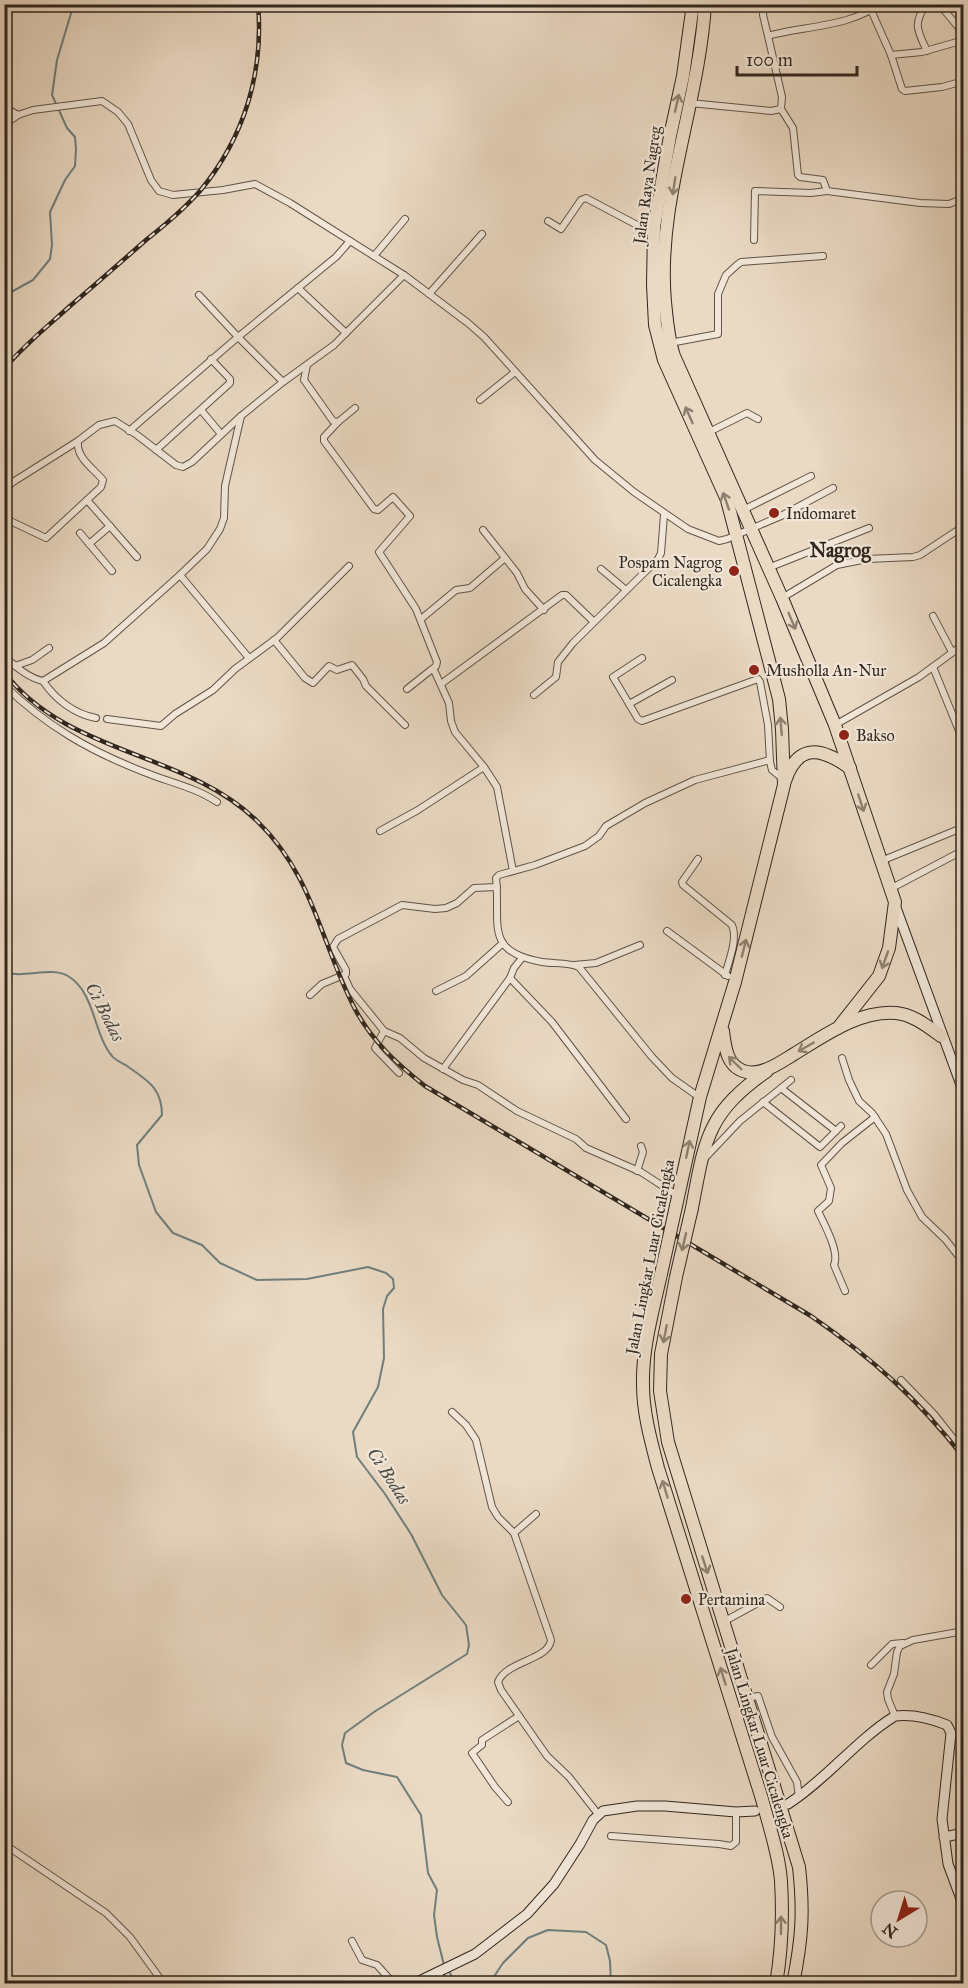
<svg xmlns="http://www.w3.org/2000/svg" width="968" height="1988" viewBox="0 0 968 1988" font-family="'IM FELL Great Primer',serif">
<rect width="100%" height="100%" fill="#ead9c3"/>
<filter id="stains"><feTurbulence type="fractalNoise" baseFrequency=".00333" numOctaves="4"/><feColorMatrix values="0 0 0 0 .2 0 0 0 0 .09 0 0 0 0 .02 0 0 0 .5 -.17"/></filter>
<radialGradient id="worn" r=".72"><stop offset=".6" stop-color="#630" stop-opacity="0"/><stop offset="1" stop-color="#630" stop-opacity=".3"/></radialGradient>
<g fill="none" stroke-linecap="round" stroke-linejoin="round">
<!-- stream -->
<g stroke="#6f7f7c" stroke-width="2">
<path d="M4,296L33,280L50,259L52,245L50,212L65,180L75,166L76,149L75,137L67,128L52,95L57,60L72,10L71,4"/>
<path d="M4,972C25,979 50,966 68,976C95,992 93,1033 112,1056C115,1060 122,1063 127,1066C148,1081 162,1088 162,1115L137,1145L139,1165L156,1212L173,1233L202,1245L220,1263L257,1280L307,1279L368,1267L386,1273L393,1279L394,1288L387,1296L383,1309L384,1358L378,1387L353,1432L357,1457L385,1494L411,1534L442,1595L466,1625L469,1645L467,1654L374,1712L345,1733L342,1745L346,1763L363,1770L397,1777L421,1815L428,1873L437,1890L434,1915L437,1937L444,1965"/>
<path d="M447,1969L456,1982L466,1984"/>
<path d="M478,1984L491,1981L503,1963L528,1938L548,1930L586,1932L606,1945L610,1961L611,1984"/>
</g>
<!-- street casing -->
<g stroke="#5f5447" stroke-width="8">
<g id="street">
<path d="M764,4L763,15L768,36"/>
<path d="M926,4C913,24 917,30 927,51"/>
<path d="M939,4L964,34"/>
<path d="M871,10L891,55L902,89L905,91L942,87L964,81"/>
<path d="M891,55L922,52L964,40"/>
<path d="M690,103L771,111L781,109L782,97L768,36C797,27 856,26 878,4"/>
<path d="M4,107L18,115L33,110L102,101L118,112L128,124L151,180L159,191L173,195L223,190L255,184L290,203L404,275"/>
<path d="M781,109L793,128L798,175L800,177L823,180L827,191L920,203L949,204L964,198"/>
<path d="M4,125L18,115"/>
<path d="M548,221L561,229L581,200L586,198L654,234"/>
<path d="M754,240L755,191L811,193L827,191"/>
<path d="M374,256L405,219"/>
<path d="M298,288L346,333"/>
<path d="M429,294L482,234"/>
<path d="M199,295L238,337L336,257L350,241"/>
<path d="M670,343L718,334V294L726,275L737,265L741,262L823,256"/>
<path d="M307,365L304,380L333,421L338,422L355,408"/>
<path d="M480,400L515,372"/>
<path d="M201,410L221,434"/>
<path d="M338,422L324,437V441L374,509L378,510L393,497L410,516L379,552L416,609L437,662L436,666L431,670"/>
<path d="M129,431L238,337L283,382"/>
<path d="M709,432L747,413L758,419"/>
<path d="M156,450L230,383V379L211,359"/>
<path d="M4,490L13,482L78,441"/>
<path d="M87,500L137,557"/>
<path d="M743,510L811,476"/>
<path d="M4,518L46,538L101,487L103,480C93,468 76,458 78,441L99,425L115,421L137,435L176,465L183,467L192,462L241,416"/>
<path d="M483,530L517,573L525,589L544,610"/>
<path d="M80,533L112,571"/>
<path d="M89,544L110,526"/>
<path d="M768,568L869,528"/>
<path d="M601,569L626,590"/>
<path d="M180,575L249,658"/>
<path d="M782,598L837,565L867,559L913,557L920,555L964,526"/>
<path d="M933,616L952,652"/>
<path d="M421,619L456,590L470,588L505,558"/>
<path d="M274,640L305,678L313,683L329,666L337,670L352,665L363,679L366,686L405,725"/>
<path d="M4,656C15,666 28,678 43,681C55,699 74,714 96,718"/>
<path d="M642,658L613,677L638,719L642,721L758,679L760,682L768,725L770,762L772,770L783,779"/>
<path d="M15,666L32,660L49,648"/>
<path d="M933,667L964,743"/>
<path d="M43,681L104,643L180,575L207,549L220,529L224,518L225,486L241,416L283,382L334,345L404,275L468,323L484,337L595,460L634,492L688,529L719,541L727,539L781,516L833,488"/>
<path d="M441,684L562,595H566L594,622"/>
<path d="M4,685C46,726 90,751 144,772C168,782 195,787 217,802"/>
<path d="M407,689L431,670H434L449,703L451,721L455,732L484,767L497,787L513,871"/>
<path d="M534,695L556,677L558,662L573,643L658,559L661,553L664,515"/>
<path d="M629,704L672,680"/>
<path d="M107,719L161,726L175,714L213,690L235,669L277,638L349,566"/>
<path d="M835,725L919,677L964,644"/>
<path d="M380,831L418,810L484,767"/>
<path d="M698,859L682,882L683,885L732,925C738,939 729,960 725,975"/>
<path d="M881,861L964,827"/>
<path d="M890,889L964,850"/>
<path d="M667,931L728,976"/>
<path d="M522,958L514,968L510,978L552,1022L626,1119"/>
<path d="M574,965L596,963L640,945"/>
<path d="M344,976L350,989L384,1031L400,1038L424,1058L463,1080L478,1085L517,1111L576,1139L586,1148L641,1172L678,1196"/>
<path d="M436,991L466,976L503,943"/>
<path d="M310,995L322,984L346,974V970L333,947L338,939L402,905L435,909L446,908L457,903L474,888L497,887"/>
<path d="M384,1031L375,1048L399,1073"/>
<path d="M842,1058L849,1080L859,1101L872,1113L886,1134L907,1190L922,1217L945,1239L964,1263"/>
<path d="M443,1069L510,978"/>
<path d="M781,1088L836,1131"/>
<path d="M699,1097L672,1078L652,1057L579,967C568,962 554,964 542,962C483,952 501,923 496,878L499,875L535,865L585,846L599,836L606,826L645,803L695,780L770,760"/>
<path d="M763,1102L820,1147L841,1126"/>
<path d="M705,1158L740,1121L791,1080"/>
<path d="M637,1171L643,1152L641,1146"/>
<path d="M845,1291L834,1265C840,1252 824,1224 818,1211L829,1201L831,1188L821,1165L842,1143L875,1117"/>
<path d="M901,1380L934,1414L964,1452"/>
<path d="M452,1412L466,1425L476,1440L492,1507L498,1517L514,1533L551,1640C549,1660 506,1661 498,1682L501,1690L547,1756L569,1777L598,1814"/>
<path d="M514,1533L536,1514"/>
<path d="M723,1622L767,1598L780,1607"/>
<path d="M871,1665L892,1644L903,1643"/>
<path d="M746,1698L758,1696L772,1737L797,1782L799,1797"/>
<path d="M895,1716L888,1699L887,1692L894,1674L897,1652L900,1646L913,1640L964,1631"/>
<path d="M508,1802L495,1787L472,1753L482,1745V1740L519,1716"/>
<path d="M611,1836L719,1844L731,1846L736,1842V1812"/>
<path d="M4,1844L106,1913L130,1937L164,1984"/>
<path d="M352,1941L362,1960L377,1965L394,1984"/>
<path d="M434,1975L455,1984"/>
</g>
</g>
<!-- secondary casing -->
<g stroke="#31271e" stroke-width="11">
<g id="secondary">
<path d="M895,905L964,1093"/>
<path d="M788,1804C827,1779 856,1740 895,1716C912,1714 932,1719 947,1725L951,1733L942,1819L948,1864L964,1907"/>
<path d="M944,1837L964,1833"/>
<path d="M413,1984L475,1954L527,1914L554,1884L580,1844L593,1820L603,1811L637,1806H665L736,1812L755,1811"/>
</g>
</g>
<!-- highway casing -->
<g stroke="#31271e" stroke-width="14">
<g id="highway">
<path d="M705,4C699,105 656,201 665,302C667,320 668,338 674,356L782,598L835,725L895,902L889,948L879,976L838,1028"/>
<path d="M785,781C798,742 822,748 850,768"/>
<path d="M723,1031C725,1048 727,1068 747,1072C763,1075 781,1062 794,1054C824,1036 859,1010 896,1013C914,1015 927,1026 941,1036"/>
<path d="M676,1206L700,1097L735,982L784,785L782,729L779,699L727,500L664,360L655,325L653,285L654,227L670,136L683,76L693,4"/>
<path d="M692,1208C705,1139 707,1113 767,1071"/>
<path d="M661,1274C653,1310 642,1348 643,1385C643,1413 651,1441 658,1468L762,1799C769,1826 779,1854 781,1881C783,1915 782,1950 776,1984"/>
<path d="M676,1277L661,1354L660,1391L668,1442L799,1867C804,1912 802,1939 793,1984"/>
</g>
</g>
<!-- street -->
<use href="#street" stroke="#f1e6d8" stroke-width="6"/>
<!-- secondary -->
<use href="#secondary" stroke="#f1e6d8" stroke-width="9"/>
<!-- highway -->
<use href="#highway" stroke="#ead9c3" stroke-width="12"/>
<!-- rail casing -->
<g stroke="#31271e" stroke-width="4.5">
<g id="rail">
<path d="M4,369C24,345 48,326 70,306C96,284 121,262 146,240C165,225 184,209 200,191C244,138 264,73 258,4"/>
<path d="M4,672C67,755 185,751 257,821C314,876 320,942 355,1009C372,1041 397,1064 425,1086L811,1316C873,1359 917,1398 964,1458"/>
</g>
</g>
<!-- rail -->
<use href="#rail" stroke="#f1e6d8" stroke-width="2" stroke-dasharray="7" stroke-linecap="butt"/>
<!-- highway-bridge casing -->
<g stroke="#31271e" stroke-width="14" stroke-linecap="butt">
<g id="highway-bridge">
<path d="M661,1274L676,1206"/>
<path d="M676,1277L692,1208"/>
</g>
</g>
<!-- highway-bridge -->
<use href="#highway-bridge" stroke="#ead9c3" stroke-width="12"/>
</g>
<!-- one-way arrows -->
<defs><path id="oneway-shaft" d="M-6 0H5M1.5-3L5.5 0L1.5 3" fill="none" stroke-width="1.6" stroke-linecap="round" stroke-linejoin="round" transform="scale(1.5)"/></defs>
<g stroke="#8e8070">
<use href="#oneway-shaft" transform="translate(677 103) rotate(-77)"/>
<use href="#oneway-shaft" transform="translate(674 186) rotate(99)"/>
<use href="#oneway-shaft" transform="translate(689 415) rotate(-114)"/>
<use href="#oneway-shaft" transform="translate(726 501) rotate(-109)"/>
<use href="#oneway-shaft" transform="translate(792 621) rotate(67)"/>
<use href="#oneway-shaft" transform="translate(781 726) rotate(-95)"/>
<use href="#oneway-shaft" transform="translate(861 803) rotate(72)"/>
<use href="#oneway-shaft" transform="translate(744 948) rotate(-76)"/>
<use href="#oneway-shaft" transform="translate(885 960) rotate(109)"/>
<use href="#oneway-shaft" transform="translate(806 1047) rotate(150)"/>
<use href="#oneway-shaft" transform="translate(735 1063) rotate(-136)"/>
<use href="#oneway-shaft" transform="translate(688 1149) rotate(-78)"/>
<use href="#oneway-shaft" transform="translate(684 1242) rotate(103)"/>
<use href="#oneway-shaft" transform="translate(665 1334) rotate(101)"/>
<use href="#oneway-shaft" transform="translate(665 1489) rotate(-107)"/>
<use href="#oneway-shaft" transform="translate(705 1565) rotate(72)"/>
<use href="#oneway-shaft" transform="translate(723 1676) rotate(-107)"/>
<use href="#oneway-shaft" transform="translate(781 1925) rotate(-90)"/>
</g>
<!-- markers -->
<g fill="#8f2418" stroke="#f1e6d8" stroke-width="2">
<circle cx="774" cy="513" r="6"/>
<circle cx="734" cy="571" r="6"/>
<circle cx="754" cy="670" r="6"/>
<circle cx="844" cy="735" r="6"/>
<circle cx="686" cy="1599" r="6"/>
</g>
<g text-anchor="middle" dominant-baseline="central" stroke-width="4.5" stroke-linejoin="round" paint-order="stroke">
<!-- street labels -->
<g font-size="16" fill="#31271e" stroke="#f1e6d8">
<text transform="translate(647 185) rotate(-82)">Jalan Raya Nagreg</text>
<text transform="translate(650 1257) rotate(-79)">Jalan Lingkar Luar Cicalengka</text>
<text transform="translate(760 1743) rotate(73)">Jalan Lingkar Luar Cicalengka</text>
</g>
<!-- poi labels -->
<g font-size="16" fill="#31271e" stroke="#f1e6d8" text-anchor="start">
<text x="786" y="513">Indomaret</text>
<text x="722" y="562" text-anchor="end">Pospam Nagrog<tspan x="722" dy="18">Cicalengka</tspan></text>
<text x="766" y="670">Musholla An-Nur</text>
<text x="856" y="735">Bakso</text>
<text x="698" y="1599">Pertamina</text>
</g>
<!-- water labels -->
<g font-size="18" font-style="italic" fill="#4b4c45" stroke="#f1e6d8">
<text transform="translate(105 1012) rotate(63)">Ci Bodas</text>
<text transform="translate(389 1476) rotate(57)">Ci Bodas</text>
</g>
<!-- quarter labels -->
<g font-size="20" font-weight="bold" fill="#31271e" stroke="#f1e6d8">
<text x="840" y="550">Nagrog</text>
</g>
</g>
<!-- margin -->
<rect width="968" height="1988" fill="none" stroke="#ead9c3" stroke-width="24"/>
<rect x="6" y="6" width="956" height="1976" fill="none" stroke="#31271e" stroke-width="3"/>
<rect x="12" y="12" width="944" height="1964" fill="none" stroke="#31271e" stroke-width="1.5"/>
<!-- north arrow -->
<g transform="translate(899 1919) rotate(218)"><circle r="28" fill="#f1e6d8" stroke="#a49a8e" stroke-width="1.5"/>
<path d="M0-4.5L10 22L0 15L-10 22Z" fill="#8f2418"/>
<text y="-9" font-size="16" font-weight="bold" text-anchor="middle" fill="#31271e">N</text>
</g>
<!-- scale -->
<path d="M737 66v9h120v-9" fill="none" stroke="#31271e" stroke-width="3"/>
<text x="746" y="66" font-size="18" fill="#31271e" stroke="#f1e6d8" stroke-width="4.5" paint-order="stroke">100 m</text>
<rect width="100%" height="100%" filter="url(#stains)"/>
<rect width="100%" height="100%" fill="url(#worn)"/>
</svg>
